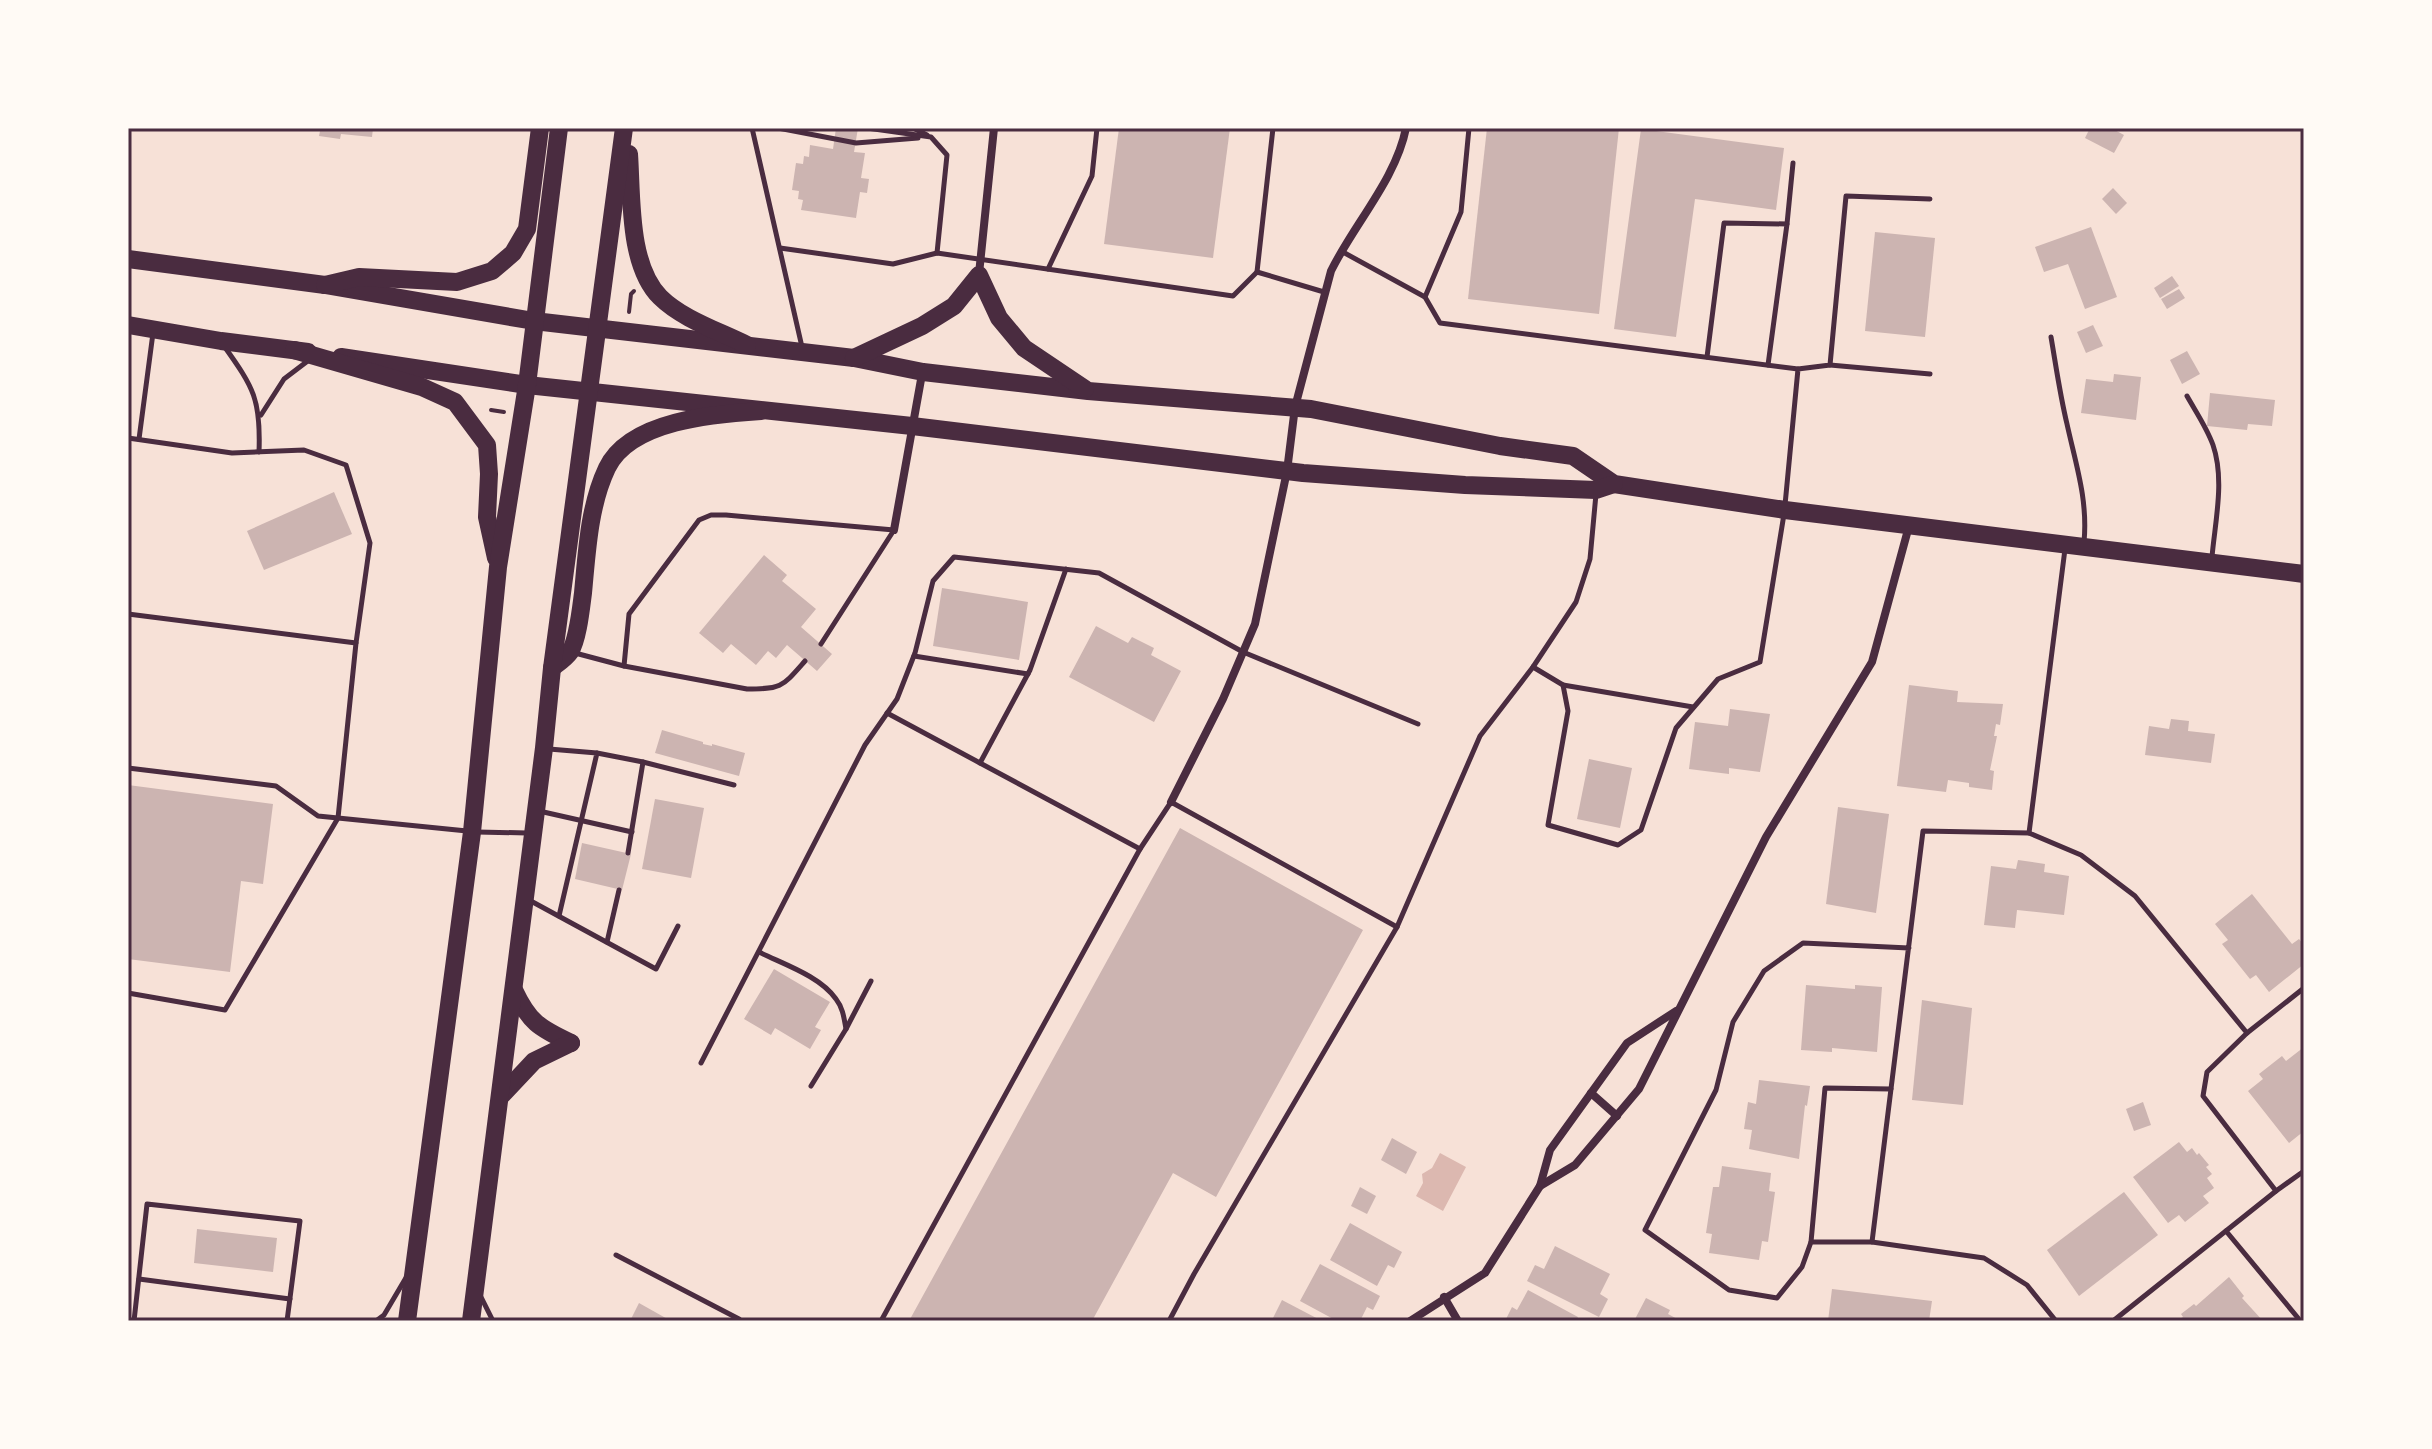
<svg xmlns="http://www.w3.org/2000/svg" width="2432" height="1449" viewBox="0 0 2432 1449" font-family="'Asap Condensed',sans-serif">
<rect width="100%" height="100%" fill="#f7e1d7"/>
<!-- water -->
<path fill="#dcb8b0" d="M1440,1153L1466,1167L1443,1211L1416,1196L1423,1183L1422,1174L1432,1168Z"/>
<!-- building -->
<g fill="#ccb4b1">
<path d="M312,128H373L372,137L341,134L340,139L319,136L320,131Z"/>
<path d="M836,128H858L854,152L865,153L861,178L869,179L867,193L860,192L856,218L801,210L803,200L798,199L799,191L792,190L796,163L803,164L804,156L809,157L810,145L833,149Z"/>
<path d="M1119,128H1230L1213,258L1104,244Z"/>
<path d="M1487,128H1619L1599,314L1468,299Z"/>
<path d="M2090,128H2111L2124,135L2114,153L2085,138Z"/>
<path d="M1641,129L1784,148L1776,210L1695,199L1676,337L1614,329Z"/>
<path d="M2113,188L2127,203L2116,214L2102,199Z"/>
<path d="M2091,227L2117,297L2085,309L2068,264L2044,272L2035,247Z"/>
<path d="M1875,232L1935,238L1925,337L1865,331Z"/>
<path d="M2172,276L2179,286L2160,298L2154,288Z"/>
<path d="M2179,289L2185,298L2167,309L2161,299Z"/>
<path d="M2093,325L2103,346L2086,353L2077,332Z"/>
<path d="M2187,351L2200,374L2182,384L2170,360Z"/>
<path d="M2114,374L2141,377L2136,420L2081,413L2086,379L2113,382Z"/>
<path d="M2210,393L2275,400L2272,426L2248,424L2247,430L2207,426Z"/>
<path d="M334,492L352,534L264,570L247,531Z"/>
<path d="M764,555L787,575L782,581L816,609L801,627L832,654L817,671L787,645L776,658L768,651L756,665L731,644L723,653L699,633Z"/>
<path d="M942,588L1028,602L1019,660L933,646Z"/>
<path d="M1096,626L1128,643L1132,637L1154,648L1151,655L1181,671L1154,722L1069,677Z"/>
<path d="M1909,685L1958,691L1957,702L2003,704L2000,725L1996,724L1994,736H1997L1990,770L1994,771L1992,790L1969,787V783L1948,780L1946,792L1897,786Z"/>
<path d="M1730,709L1770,714L1760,772L1729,768V774L1689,769L1695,722L1728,726Z"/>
<path d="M2171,719L2189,721L2188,731L2215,734L2211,763L2145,755L2149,726L2169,729Z"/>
<path d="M662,730L703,742V744L712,746V744L745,753L739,776L655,753Z"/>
<path d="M1589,759L1632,768L1620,828L1577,819Z"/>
<path d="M128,785L273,804L263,884L241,881L230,972L128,959Z"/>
<path d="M655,799L704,808L691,878L642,869Z"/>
<path d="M1838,807L1889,814L1876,913L1826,904Z"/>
<path d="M1180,828L1363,930L1216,1197L1173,1173L1092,1321H909Z"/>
<path d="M582,843L631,854L622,890L575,879Z"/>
<path d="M2018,860L2045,864L2044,872L2069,876L2064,915L2017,910L2015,928L1984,925L1991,866L2016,869Z"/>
<path d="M2252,894L2292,944L2299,939L2304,945V964L2269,992L2256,975L2250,979L2222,944L2228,940L2215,924Z"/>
<path d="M774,969L830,1002L815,1027L821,1030L810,1049L775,1028L771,1035L744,1019Z"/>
<path d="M1806,985L1855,989V985L1882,987L1877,1052L1832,1048V1052L1801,1050Z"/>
<path d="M1922,1000L1972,1008L1963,1105L1912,1100Z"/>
<path d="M2304,1047V1131L2289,1143L2248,1091L2263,1079L2259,1074L2282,1056L2286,1061Z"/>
<path d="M1759,1080L1810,1086L1807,1106L1805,1105L1799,1159L1749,1149L1752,1130L1744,1129L1748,1102L1756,1104Z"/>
<path d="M2143,1102L2151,1125L2134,1131L2126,1109Z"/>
<path d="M1392,1138L1417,1152L1406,1174L1381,1160Z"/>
<path d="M2179,1142L2187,1152L2192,1148L2197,1155L2199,1153L2209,1165L2206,1167L2212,1174L2207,1178L2214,1188L2203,1196L2209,1203L2185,1222L2179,1215L2168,1223L2133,1177Z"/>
<path d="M1722,1166L1771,1173L1769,1191L1775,1192L1768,1242L1762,1241L1759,1260L1709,1253L1712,1234L1706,1233L1713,1187H1719Z"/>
<path d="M1360,1187L1376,1196L1367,1214L1351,1206Z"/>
<path d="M2124,1192L2158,1235L2079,1296L2047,1250Z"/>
<path d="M1350,1223L1402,1252L1394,1268L1388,1265L1377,1286L1330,1260Z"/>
<path d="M197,1229L277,1238L273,1272L194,1263Z"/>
<path d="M1555,1246L1610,1274L1600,1294L1608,1299L1599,1317L1527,1281L1535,1265L1544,1269Z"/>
<path d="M1320,1264L1380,1296L1373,1310L1367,1307L1360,1321H1337L1300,1301Z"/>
<path d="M2229,1277L2244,1296L2242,1298L2263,1321H2177L2183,1317L2181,1314L2194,1304L2196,1306Z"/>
<path d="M1832,1289L1932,1301L1929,1321H1828Z"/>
<path d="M1528,1290L1578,1317L1576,1321H1505L1512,1307L1517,1310Z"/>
<path d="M1646,1298L1670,1310L1668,1314L1681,1321H1634Z"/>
<path d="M1282,1300L1322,1321H1276L1273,1318Z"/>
<path d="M639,1303L671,1321H630Z"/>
</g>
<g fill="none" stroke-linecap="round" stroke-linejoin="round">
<!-- path -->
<g stroke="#4a2c40" stroke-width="4">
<path d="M629,312L631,294L634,291"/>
<path d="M491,410L504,412"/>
</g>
<!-- service -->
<g stroke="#4a2c40" stroke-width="5">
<path d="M752,128L802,347"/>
<path d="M778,128L856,143L918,138"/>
<path d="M867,128L931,137L947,155L937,253"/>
<path d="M913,128L927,135"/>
<path d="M1787,224L1793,163"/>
<path d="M780,248L893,264L937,253L1233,296L1257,272L1324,292"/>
<path d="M1341,251L1425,297L1440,323L1798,369"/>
<path d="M1048,269L1092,176L1097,128"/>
<path d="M1257,272L1273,128"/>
<path d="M1425,297L1461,212L1469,128"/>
<path d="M2051,337C2056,366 2060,395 2067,424C2076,465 2088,500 2084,542"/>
<path d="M224,346C254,388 261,400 259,452"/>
<path d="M1707,357L1724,223L1787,224L1768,365"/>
<path d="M1830,365L1930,374"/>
<path d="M2187,396C2196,412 2207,428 2213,445C2225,480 2215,522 2212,557"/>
<path d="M261,415L284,379L309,360"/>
<path d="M128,438L232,453L304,450L346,465L370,543L356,643"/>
<path d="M139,439L153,333"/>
<path d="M1785,505L1798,369L1830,365L1846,196L1930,199"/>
<path d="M128,614L356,643L338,818L225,1010L128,993"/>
<path d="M575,653L624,666L629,614L699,520L711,515H726L894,530L821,644"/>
<path d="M914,656L1028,674"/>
<path d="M624,666L747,689C782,689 782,687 805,661"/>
<path d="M1533,667L1563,685L1568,711L1548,825L1618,845L1641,830L1676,728L1718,679L1760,662L1784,514"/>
<path d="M1563,685L1693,707"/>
<path d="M887,713L980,763L1030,670L1066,569"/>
<path d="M549,749L597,753L559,916"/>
<path d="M597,753L643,762"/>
<path d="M980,763L1140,849L1171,802L1397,927L1480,736L1533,667L1576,602L1590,559L1596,494"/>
<path d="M128,768L276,786L318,816L467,831"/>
<path d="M539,811L632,832"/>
<path d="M477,832L527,833"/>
<path d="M2029,833L2081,855L2135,896L2247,1033L2207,1072L2203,1096L2276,1191L2304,1171"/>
<path d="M628,853L643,762L734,785"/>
<path d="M529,900L656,969L678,926"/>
<path d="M607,942L619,890"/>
<path d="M1909,948L1803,943L1764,971L1733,1022L1716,1090L1645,1230L1729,1290L1777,1298L1802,1267L1811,1242H1872L1923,831L2029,833L2065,549"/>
<path d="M759,952C783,964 820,976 836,999C843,1008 844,1018 846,1029"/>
<path d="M2247,1033L2304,988"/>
<path d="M701,1063L865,745L897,699L915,653L933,581L954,557L1099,573L1243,652L1418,724"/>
<path d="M811,1086L846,1029L871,981"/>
<path d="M2226,1231L2298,1318V1321"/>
<path d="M1811,1242L1825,1088L1891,1089"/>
<path d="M1872,1242L1984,1258L2027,1285L2056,1321"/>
<path d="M616,1255L739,1319L738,1321"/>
<path d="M139,1279L290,1299"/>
<path d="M481,1297L493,1321"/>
<path d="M134,1321L147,1204L300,1221L287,1321"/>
<path d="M376,1321L384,1315L407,1276"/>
<path d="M881,1321L1140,849"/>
<path d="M1169,1321L1194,1274L1397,927"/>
<path d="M2113,1321L2276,1191"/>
</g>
<!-- minor -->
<g stroke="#4a2c40" stroke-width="8">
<path d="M979,274L994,128"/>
<path d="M894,530L922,374"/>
<path d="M1171,802L1223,699L1255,624L1287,471L1295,407L1331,271C1354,224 1396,179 1406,128"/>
<path d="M1591,1093L1617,1116"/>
<path d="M1540,1186L1575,1165L1639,1089L1766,837L1872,662L1909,526"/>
<path d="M1444,1297L1458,1321"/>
<path d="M1410,1321L1485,1273L1540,1186L1550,1150L1627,1043L1676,1011"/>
</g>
<!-- primary -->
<g stroke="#4a2c40" stroke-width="18">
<path d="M128,259L325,285L534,321L854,358L923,372L1088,391L1311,409L1500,446L1573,456L1614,484L1785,510L2304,574"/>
<path d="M128,325L221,341L308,352"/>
<path d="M341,357L527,385L912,426L1303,473L1465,485L1596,490L1614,484"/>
<path d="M854,358L922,326L954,306L979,275L999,318L1024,348L1085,389"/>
</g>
<!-- trunk -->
<g stroke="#4a2c40" stroke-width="18">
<path d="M629,154C632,196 628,265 660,297C682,319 719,331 747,345"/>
<path d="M325,285L359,277L457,282L492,271L513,253L527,229L540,128"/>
<path d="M294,350L422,387L455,402L487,445L489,474L487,517L496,558"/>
<path d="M552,668C557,664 566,658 570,652C578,639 581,608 583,593C587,551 589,506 607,468C630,420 715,414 761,411"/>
<path d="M514,990C529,1022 539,1028 571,1043"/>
<path d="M500,1097L534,1061L571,1043"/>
<path d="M407,1321L472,832L498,567L527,385L559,128"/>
<path d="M471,1321L544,748L552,668L624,128"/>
</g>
</g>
<!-- border -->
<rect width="2432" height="1449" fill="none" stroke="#fffaf5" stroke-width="260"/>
<rect x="130" y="130" width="2172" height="1189" fill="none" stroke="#4a2c40" stroke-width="3"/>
</svg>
